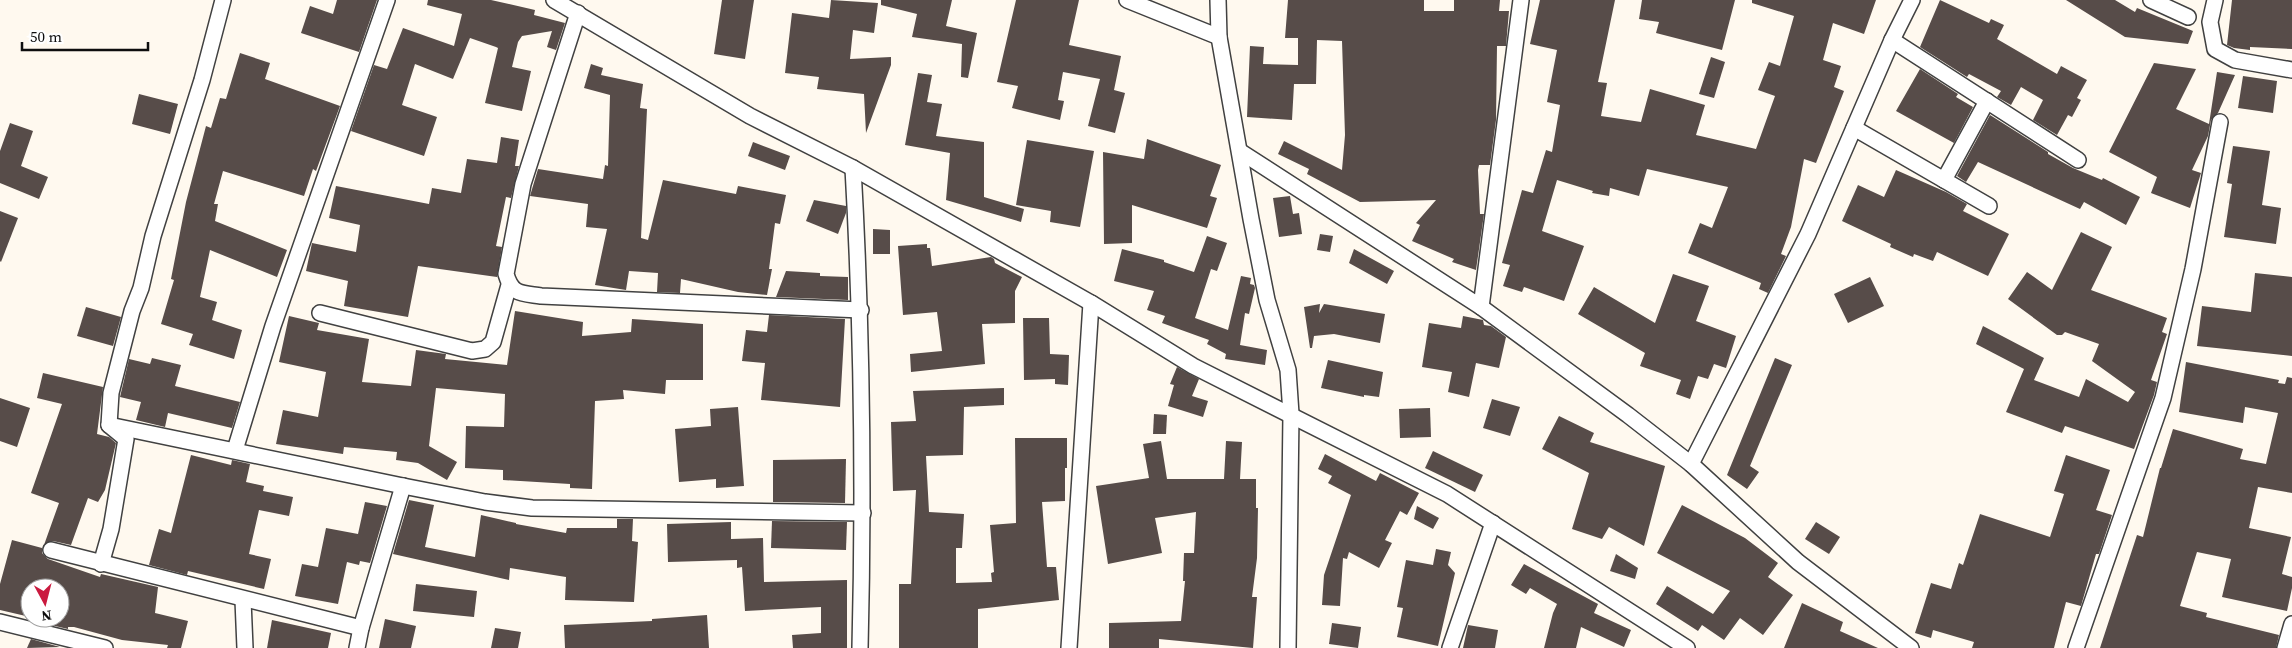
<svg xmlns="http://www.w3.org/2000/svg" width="2292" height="648" viewBox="0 0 2292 648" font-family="'Source Serif 4',serif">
<rect width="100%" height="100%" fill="#fff9ef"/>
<!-- building -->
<g fill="#574c49">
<path d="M337,0H377L359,52L301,33L310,6L333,14Z"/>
<path d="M428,0H491L535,10L534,15L565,23L556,50L547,47L552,31L522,36L518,42L512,67L531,71L522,111L485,103L498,48L496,47L470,38L453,79L415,64L402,105L437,117L424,156L351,131L374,65L387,69L403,28L454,46L462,14L427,5Z"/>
<path d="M722,0H754L745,59L714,54Z"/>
<path d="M831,0L878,3L874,33L853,30L850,59L891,57V65L866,133L864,94L817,89L819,77L785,73L792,13L829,18Z"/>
<path d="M881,0H952L946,26L977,33L968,78L961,77L962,44L912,37L917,14L881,5Z"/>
<path d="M1016,0H1079L1069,45L1121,56L1114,90L1125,93L1115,133L1088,126L1100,79L1063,72L1058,100L1064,101L1060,120L1012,108L1018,86L997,82Z"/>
<path d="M1288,0H1424V11H1454V0H1500L1499,11H1509L1506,46H1497L1496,120L1490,165H1479L1478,170L1480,214H1484L1476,270L1452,262L1454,259L1412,241L1420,225L1416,223L1436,200L1360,202L1307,174L1309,169L1278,154L1284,141L1342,170L1345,135L1342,41L1317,40L1316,84H1294L1292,120L1247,117L1250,46L1264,47L1263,64L1298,65V38H1285Z"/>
<path d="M1540,0H1615L1598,82L1607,83L1601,116L1641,122L1650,89L1705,105L1696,135L1756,149L1775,96L1758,90L1769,62L1780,66L1794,16L1752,3V0H1876L1864,34L1833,23L1823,60L1841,66L1834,87L1844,91L1816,163L1804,159L1791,227L1781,254L1786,256L1768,293L1759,289L1761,283L1688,253L1700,223L1712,228L1728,187L1647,169L1639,196L1610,188L1609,196L1592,193L1593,191L1557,180L1542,231L1584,246L1564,301L1524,287L1522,292L1503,286L1510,265L1502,263L1522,190L1533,193L1546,150L1552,152L1560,105L1547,102L1557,50L1530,44Z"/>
<path d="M1642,0H1735L1722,50L1656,33L1659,22L1639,19Z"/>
<path d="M1940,0L1989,23L1991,19L2004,25L1997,39L2057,74L2061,66L2087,80L2077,98L2081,100L2072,117L2068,115L2057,135L2033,120L2043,100L2021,87L2011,105L1997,97L2001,91L1969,74L1967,77L1920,47Z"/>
<path d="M2066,0H2115L2135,12L2137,8L2193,31L2188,44L2125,37Z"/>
<path d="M2232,0H2292V49L2250,47V50L2234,48L2227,45Z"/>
<path d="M240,53L270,63L265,79L340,106L316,171L313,169L304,196L223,171L214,204H218L215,221L287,250L277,277L210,250L200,297L217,302L212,320L242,330L234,359L189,345L193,334L161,324L174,280L171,279L186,202L206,126L211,128L220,98L226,99Z"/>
<path d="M1711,57L1725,62L1714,98L1699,94Z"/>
<path d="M2154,63L2196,69L2176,109L2209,124L2217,72L2235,75L2218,113L2211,120L2208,136L2192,170L2201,173L2190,208L2151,193L2157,177L2109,152Z"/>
<path d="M591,64L603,68L601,75L643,84L640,108L647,109L641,238L648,240L663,180L736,194L738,186L786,195L780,224L775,223L769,269H772L767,295L738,292L681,279L680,293L657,292L658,273L629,271L626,290L595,285L607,229L586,227L588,204L530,196L538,169L603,179L605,165L608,166L610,95L584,88Z"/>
<path d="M1920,69L1958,94L1956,97L1973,107L1954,143L1896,111Z"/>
<path d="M918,73L932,75L927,102L942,104L936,136L984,142V197L1024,209L1021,222L946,200L950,153L905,145Z"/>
<path d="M2243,76L2277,81L2273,113L2238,108Z"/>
<path d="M139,94L178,104L170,134L132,124Z"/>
<path d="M1990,115L2048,152V154L2073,168L2102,180L2103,178L2140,197L2126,225L2084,202L2080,209L1978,162L1966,182L1957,176Z"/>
<path d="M10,123L33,131L21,166L48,177L39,199L0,183V151Z"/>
<path d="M501,137L519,140L515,166H519L511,198L506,197L496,246L502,247L497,277L418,266L408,317L344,306L348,281L306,271L312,243L356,252L360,225L329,218L336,186L429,204L432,188L461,193L467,159L497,163Z"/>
<path d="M1147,139L1221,165L1210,196L1217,198L1207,228L1132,205V243L1104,244L1103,152L1144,159Z"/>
<path d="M1027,140L1094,151L1080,227L1050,222L1051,211L1016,205Z"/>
<path d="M753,142L790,156L785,170L748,156Z"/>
<path d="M2233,146L2270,151L2262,205L2281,208L2276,244L2224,237L2232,184L2227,183Z"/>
<path d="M1896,170L1946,192L1967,204L1963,211L2009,234L1988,276L1937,252L1933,261L1914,254L1913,257L1890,247L1891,244L1842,221L1858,185L1884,197Z"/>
<path d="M1290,196L1293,214L1299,213L1302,234L1279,237L1273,198Z"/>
<path d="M814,200L846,206V213L838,234L806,221Z"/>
<path d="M0,211L18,218L1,262L0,261Z"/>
<path d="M873,229L890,230V254H873Z"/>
<path d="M2081,232L2112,247L2091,290L2167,318L2162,332L2167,334L2151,380L2157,382L2154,395L2134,449L2065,426L2062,433L2006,412L2024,369L1976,344L1983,326L2044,358L2034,380L2079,397L2086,379L2128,402L2135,392L2092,361L2099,344L2065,332L2062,335H2057L2008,299L2027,272L2052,290Z"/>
<path d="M1320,234L1333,236L1330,252L1317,250Z"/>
<path d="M1207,236L1227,243L1217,271L1211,269L1195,318L1228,330L1241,276L1251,278L1250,284L1254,285L1255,288L1249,314L1245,313L1240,345L1267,350L1265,365L1225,359L1226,354L1207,344L1209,340L1162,323L1165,316L1147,310L1154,291L1114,281L1122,249L1164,260V262L1194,272Z"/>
<path d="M927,244V248H930L932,266L991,257L994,259L995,263L1022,277L1015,291V323L982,324L985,364L911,372L910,354L942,351L937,312L903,315L898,246Z"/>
<path d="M1354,249L1394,271L1387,284L1349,263Z"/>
<path d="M786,271L820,273V276L848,277V300L776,297Z"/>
<path d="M2255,273L2292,277V356L2197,346L2202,306L2251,312Z"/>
<path d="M1673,274L1709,286L1696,321L1736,336L1726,368L1714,364L1708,379L1698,376L1690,399L1676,394L1681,380L1640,366L1645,353L1578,314L1594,287L1655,323Z"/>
<path d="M1870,277L1884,306L1848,323L1834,294Z"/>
<path d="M1320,304L1319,313L1324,304L1385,314L1380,343L1334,334L1314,336L1312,348H1310L1304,307Z"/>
<path d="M86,307L121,317L113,346L77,336Z"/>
<path d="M515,311L583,322L582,336L631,332L632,319L703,324V380H666L665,394L623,390L624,399L595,401L592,489L570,488V484L503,480V470L465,468L466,426L504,427L505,394L436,388L429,446L457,462L447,480L418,463L396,460L397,452L344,447L343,454L276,444L283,410L318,417L326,372L279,362L289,316L319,323L317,330L369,339L362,382L411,386L416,350L446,354L445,359L507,365Z"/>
<path d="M769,315L845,319L840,407L761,400L765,363L742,361L746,330L767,332Z"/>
<path d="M1463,316L1483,320L1484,325L1491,326L1506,337L1499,368L1476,363L1469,397L1448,392L1452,372L1422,367L1429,323L1461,328Z"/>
<path d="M1023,318H1049L1050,354L1069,355L1068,385L1055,384V379L1024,380Z"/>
<path d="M152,358L181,365L175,386L240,402L232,428L168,413L165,427L136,420L141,402L120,397L129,359L150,364Z"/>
<path d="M1775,358L1792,365L1750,466L1759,472L1747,489L1727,475Z"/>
<path d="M1328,360L1383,372L1379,397L1364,395V397L1321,388Z"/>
<path d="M2186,362L2279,380L2278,383L2285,384L2287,377L2292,378V493L2258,487L2249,528L2291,537L2282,574L2292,577V588L2287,611L2222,597L2231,559L2197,552L2180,606L2207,613L2206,617L2279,635L2276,648H2100L2137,535L2143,537L2160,468H2161L2173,429L2243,449L2240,459L2266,464L2278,413L2245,407L2243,423L2179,412Z"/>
<path d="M1177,367L1199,379L1192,396L1208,401L1203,417L1168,406L1174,385L1170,384Z"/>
<path d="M43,373L103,387L97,434L109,437L116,443L105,490L98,502L88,498L71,545L53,541L44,545L59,503L31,493L62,404L37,398Z"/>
<path d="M1004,388V405L964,407L963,455L926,456L929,512L964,514L962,548H956V583L992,582L991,573L994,572L990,525L1016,523L1015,438H1067V468H1065V501L1042,502L1047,567H1056L1059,600L978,609V648H899V584H911L916,490L893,491L891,422L916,421L913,391Z"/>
<path d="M0,398L30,408L17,447L0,441Z"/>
<path d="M1492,399L1520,407L1510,436L1483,428Z"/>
<path d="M738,407L744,486L716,488V479L679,482L675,429L711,426L710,409Z"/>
<path d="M1430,408L1431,437L1400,438L1399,409Z"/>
<path d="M1154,414L1167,415L1166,434H1153Z"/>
<path d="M1559,416L1594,433L1590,442L1665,466L1644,546L1609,527L1602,539L1572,529L1589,473L1542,449Z"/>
<path d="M1161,441L1167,479H1224L1226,441L1242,442L1240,479H1256V508H1258L1257,558L1252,597H1257L1253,648L1159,639V648H1109V623L1181,621L1185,581H1183L1184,553H1194L1196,512L1155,518L1162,553L1108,564L1096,486L1149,478L1143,444Z"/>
<path d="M1433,451L1483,475L1475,492L1425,468Z"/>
<path d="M1325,454L1376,481L1380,473L1419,493L1407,515L1400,511L1385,540L1392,543L1379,568L1349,552L1347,559L1343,558L1340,606L1322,605L1324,575L1351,495L1328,483L1332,476L1318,469Z"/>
<path d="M191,455L231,465L232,460L250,464L246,482L264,486L263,491L293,497L289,516L259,510L249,554L271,559L264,589L188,571L187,575L149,565L159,529L171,533Z"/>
<path d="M2066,455L2110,470L2096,510L2112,515L2099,554H2096L2081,606L2066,602L2054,648H1972L1974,642L1933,630L1931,638L1915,633L1931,583L1951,589L1959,563L1963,565L1980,514L2050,537L2064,494L2054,491Z"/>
<path d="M846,459L845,503L773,502V460Z"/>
<path d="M409,500L434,505L425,547L475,557L481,515L516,523V524L566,533L567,528H617V519H633L632,541L638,542L634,602L565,600L566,577L510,568L509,580L393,554Z"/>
<path d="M365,502L387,506L370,563L360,561L359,565L347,562L338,604L295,596L302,564L318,567L326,528L358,534Z"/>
<path d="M1682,505L1745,538L1778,563L1768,577L1793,595L1763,635L1740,618L1724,640L1702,625L1698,631L1656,604L1667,586L1713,614L1730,591L1657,553Z"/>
<path d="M1417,506L1439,518L1433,529L1414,519Z"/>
<path d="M772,521L847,522L846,550L771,548Z"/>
<path d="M731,522V539L763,538L764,582L847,580V648H793L792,635L821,633V607L745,611L742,567L737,568V560L668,562L667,524Z"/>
<path d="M1816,522L1840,537L1829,554L1805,539Z"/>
<path d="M12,540L42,548V553L48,559L100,577L101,574L158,587L155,613L188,621L181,648H167L168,645L122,640L74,627H68V629L38,622L40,618H60V588H30V617L0,610V584Z"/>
<path d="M1436,549L1451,552L1448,565L1455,573L1438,646L1397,637L1403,608L1397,607L1406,560L1433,565Z"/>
<path d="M1616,554L1638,568L1635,579L1610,571Z"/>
<path d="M1524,564L1598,604L1594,613L1631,630L1624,647L1581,627L1576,648H1544L1553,613L1557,604L1530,588L1526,594L1511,585Z"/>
<path d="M416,584L477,591L474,617L413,611Z"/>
<path d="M1802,603L1843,622L1840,631L1878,648H1784Z"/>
<path d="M707,615L709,648H565L564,625L652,621V619Z"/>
<path d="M385,619L416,626L411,648H379Z"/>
<path d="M272,620L331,633L328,648H267Z"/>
<path d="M1332,623L1361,627L1358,648L1329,644Z"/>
<path d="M1468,625L1498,630L1495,648H1463Z"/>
<path d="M495,628L521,632L518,648H491Z"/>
<path d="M31,639L60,647L27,648Z"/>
</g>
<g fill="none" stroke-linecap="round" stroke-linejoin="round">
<!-- street casing -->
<g stroke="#414141" stroke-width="18">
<g id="street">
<path d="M554,0L750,116L853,168L1091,303L1193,366L1447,494L1687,648"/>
<path d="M1127,0L1219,37"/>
<path d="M1218,0L1219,37L1251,219L1267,300L1288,370L1291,414L1288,648"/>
<path d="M2151,0L2188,17"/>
<path d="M2215,0L2210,22L2215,49L2235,60L2292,70"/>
<path d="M578,13L523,184L506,274C512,295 521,293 541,296L861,310"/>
<path d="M1892,40L2078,160"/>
<path d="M1854,128L1989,206"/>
<path d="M1241,152L1481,307L1628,415L1691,464L1798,562L1911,648"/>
<path d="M853,168C862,328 864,488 860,648"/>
<path d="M1944,180L1987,101"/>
<path d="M1481,307L1521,0"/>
<path d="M320,313L472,351L485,349L493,342L509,285"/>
<path d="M109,425L403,486L485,502L532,508L863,513"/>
<path d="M235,450L273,326L387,0"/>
<path d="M1691,464L1808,234L1892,40L1912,0"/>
<path d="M51,550L361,628"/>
<path d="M101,564L111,529L126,439L109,425L111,393L132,311L141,288L153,236L202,80L223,0"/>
<path d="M243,600L245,648"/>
<path d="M0,622L105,648"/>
<path d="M357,648L361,628L403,486"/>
<path d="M1069,648L1091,303"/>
<path d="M1450,648L1493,523"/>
<path d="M2076,648L2163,398L2193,269L2220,122"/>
<path d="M2285,648L2292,624"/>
</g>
</g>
<!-- street -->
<use href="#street" stroke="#fff" stroke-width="15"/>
</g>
<!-- north arrow -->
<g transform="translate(45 603) rotate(173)"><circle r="24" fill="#ffffff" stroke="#9f9f9f"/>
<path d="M0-4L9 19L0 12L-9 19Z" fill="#ca1a3f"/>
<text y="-8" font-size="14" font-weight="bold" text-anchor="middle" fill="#0e0e0e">N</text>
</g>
<!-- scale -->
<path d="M22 42v8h126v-8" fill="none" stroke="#0e0e0e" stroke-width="2.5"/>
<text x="30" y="42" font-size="15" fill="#0e0e0e" stroke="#ffffff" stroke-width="4" paint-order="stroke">50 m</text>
</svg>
